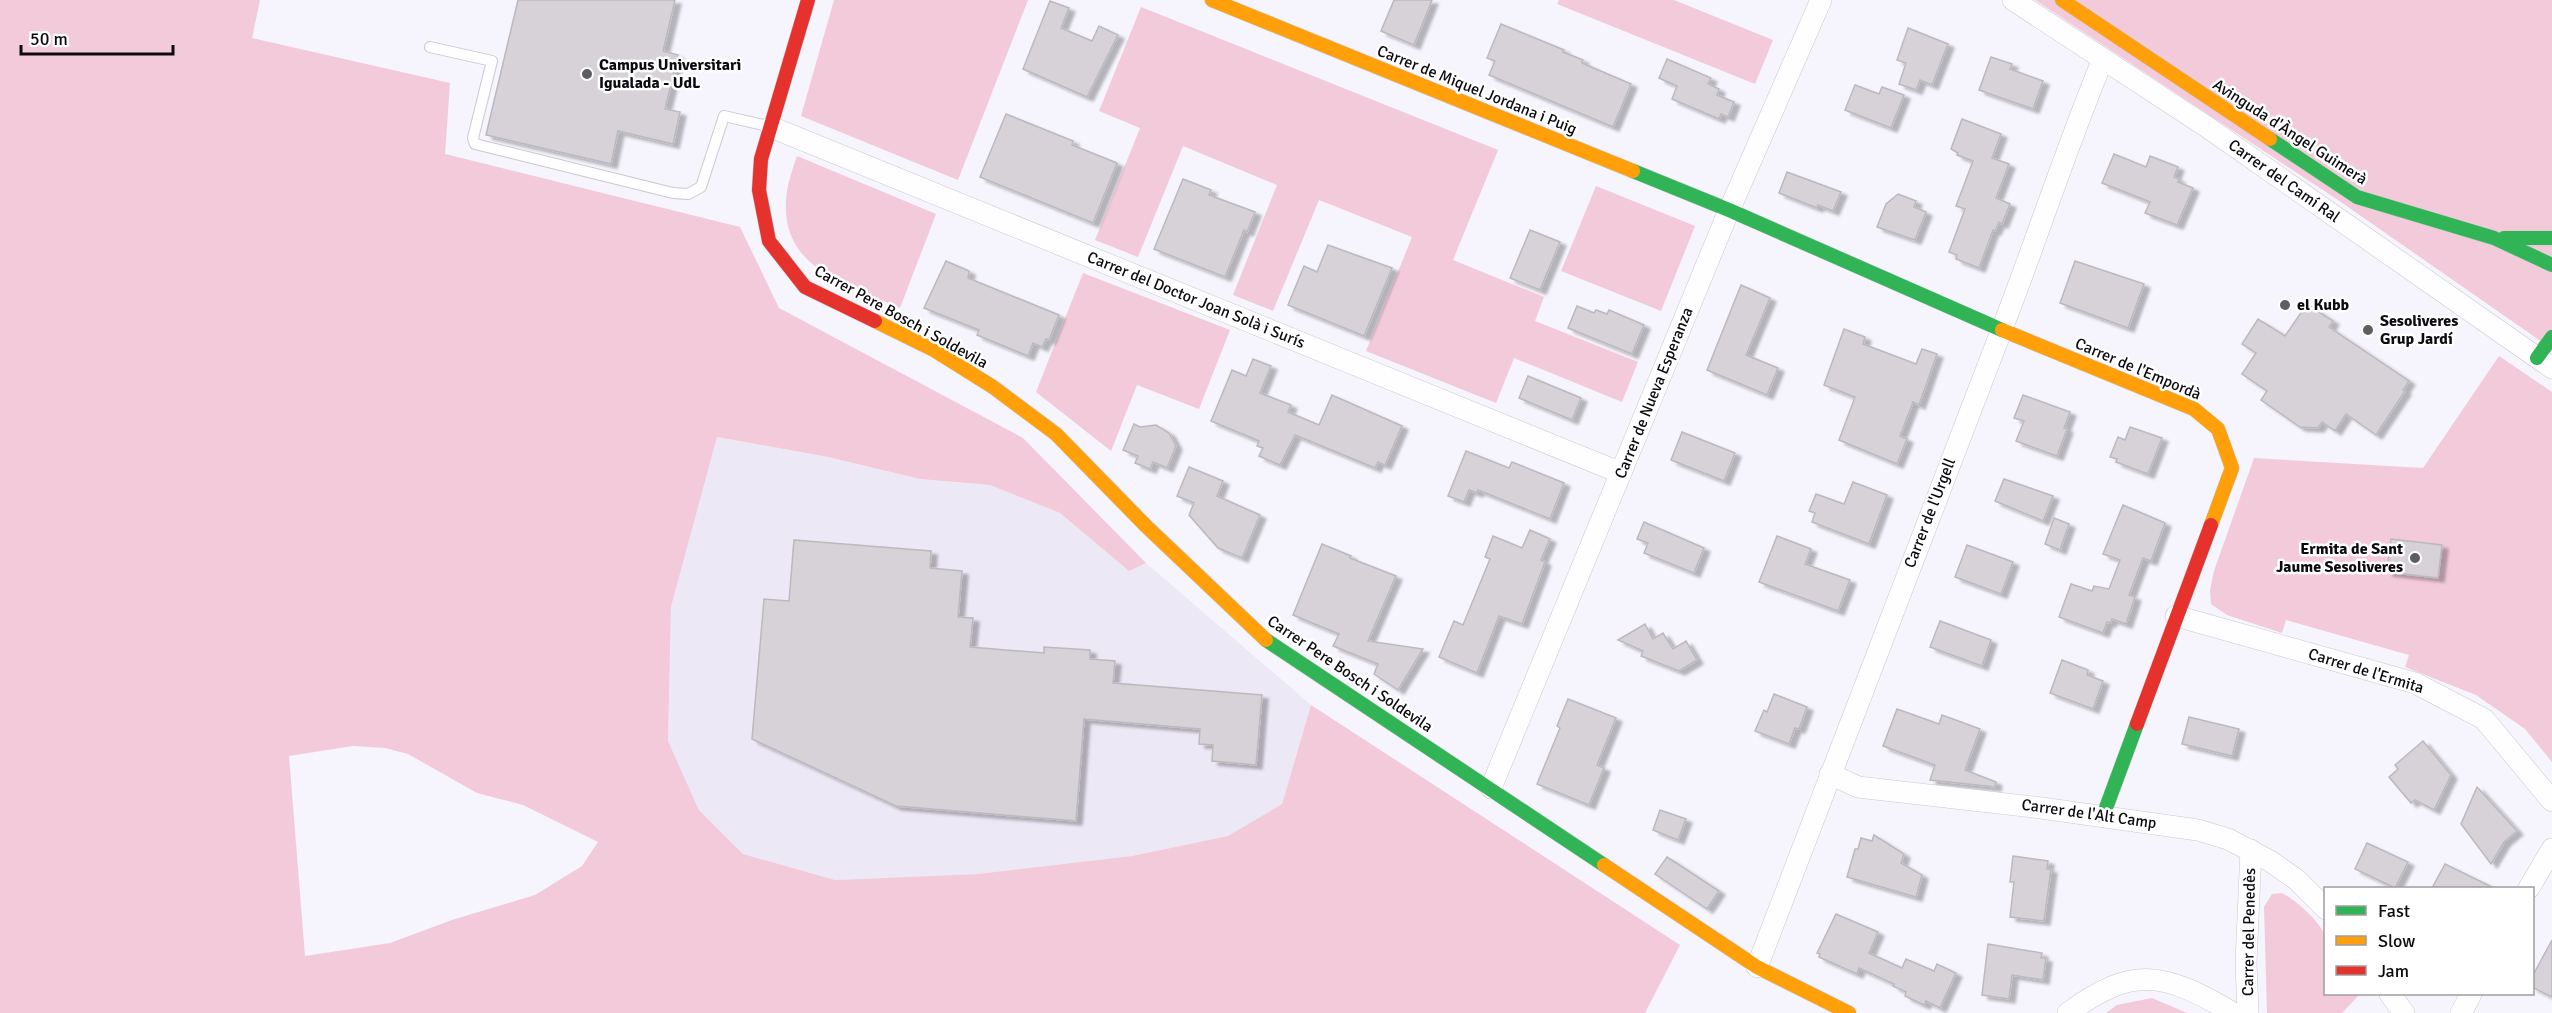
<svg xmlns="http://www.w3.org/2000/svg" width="2552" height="1013" viewBox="0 0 2552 1013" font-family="Signika,sans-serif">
<defs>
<filter id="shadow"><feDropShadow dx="6" dy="4" stdDeviation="1.5" flood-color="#0004"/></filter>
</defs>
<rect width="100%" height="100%" fill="#f6f4fc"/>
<!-- built -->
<path fill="#ece8f6" d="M717,437L828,457L920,479L990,485L1060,513L1129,571L1146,563L1311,705L1282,804L1229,836L1132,856L978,874L835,880L743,854L699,810L668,741L671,607Z"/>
<!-- green -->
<g fill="#f3cada" fill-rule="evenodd">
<path d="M0,0H260L252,38L450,83L445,154L740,227L779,308L1023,438L1146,563L1129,571L1060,513L990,485L920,479L828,457L717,437L671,607L668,741L699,810L743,854L835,880L978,874L1132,856L1228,836L1282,804L1311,705L1680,945L1645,1013H0ZM353,746L385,748L408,754L477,793L523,805L598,842L582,866L535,895L452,920L390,943L305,956L289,756Z"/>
<path d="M834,0H1028L958,180L801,116Z"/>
<path d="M1559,0H1674L1773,40L1755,84L1557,4Z"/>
<path d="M2035,0H2552V349L2338,200Z"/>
<path d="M1141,7L1498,150L1453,260L1544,297L1535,321L1638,362L1622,402L1514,358L1496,403L1366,351L1412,237L1319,200L1273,311L1233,295L1277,185L1183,146L1138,257L1095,240L1140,128L1099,111Z"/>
<path d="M797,156L936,214L900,308C845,283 776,268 787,191C789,179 793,167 797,156Z"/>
<path d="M1596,186L1695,226L1661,311L1561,271Z"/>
<path d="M1083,273L1230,330L1199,409L1137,385L1111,451L1036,392Z"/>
<path d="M2499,356L2552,392V762L2525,729L2476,695L2405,667L2409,655L2286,620L2282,633L2227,615L2211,604L2210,590L2214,571L2254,458L2423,468Z"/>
<path d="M2282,893C2295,900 2320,921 2325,936C2329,946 2326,981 2326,994H2360L2342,1013H2267L2264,907L2272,894Z"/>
<path d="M2152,998L2187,1013H2106L2117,1005Z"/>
</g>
<!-- building -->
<g fill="#d6d2d8" stroke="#bbb9be" stroke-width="1.5" filter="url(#shadow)">
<path d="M518,0H675L663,51L678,55L665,109L680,112L673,144L618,131L611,164L486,135Z"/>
<path d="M1394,0H1432L1414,45L1381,31Z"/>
<path d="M1050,1L1069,8L1061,28L1092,41L1099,26L1118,35L1087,97L1023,69Z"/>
<path d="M1501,24L1564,50L1563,52L1583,60L1582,63L1631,84L1613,127L1489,75L1495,61L1487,58Z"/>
<path d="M1908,28L1948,44L1932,85L1920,80L1916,90L1899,84L1906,63L1897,60Z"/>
<path d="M1991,57L2012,64L2010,69L2043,81L2033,109L1979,90Z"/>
<path d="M1667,59L1711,78L1708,84L1719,89L1717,95L1734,102L1728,117L1721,114L1719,119L1672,99L1677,86L1659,78Z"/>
<path d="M1855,85L1879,94L1882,87L1904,95L1891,128L1845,110Z"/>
<path d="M1006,114L1073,141L1072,145L1117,163L1093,223L980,177Z"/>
<path d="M1962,119L2001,134L1992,158L2009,164L1996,198L2010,204L2002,224L1999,222L1995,231L1993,230L1979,268L1956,259L1957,255L1949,252L1965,209L1956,206L1973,161L1957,155L1958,153L1951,149Z"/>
<path d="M2114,154L2146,167L2150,156L2178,167L2174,177L2179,179L2178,182L2193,188L2177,225L2145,213L2150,202L2102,183Z"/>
<path d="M1787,172L1841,192L1833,211L1818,205L1817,208L1779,193Z"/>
<path d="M1183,179L1211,190L1209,195L1255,212L1247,232L1244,230L1225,277L1154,249Z"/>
<path d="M1898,194L1916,201L1914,207L1926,212L1915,240L1877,227L1886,204Z"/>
<path d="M1530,230L1560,242L1540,290L1510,278Z"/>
<path d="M1328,245L1392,268L1364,336L1288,305L1304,266L1317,272Z"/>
<path d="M946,261L969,271L968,278L1059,315L1049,340L1046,339L1042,347L1033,343L1028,356L977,335L979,330L924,308Z"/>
<path d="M2075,261L2144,284L2128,328L2060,303Z"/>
<path d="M1741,285L1770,298L1746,355L1778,368L1767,395L1707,370Z"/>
<path d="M2307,304L2333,321L2329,327L2409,381L2403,390L2405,391L2376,435L2346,414L2335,431L2322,422L2318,428L2300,427L2261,400L2267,391L2242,374L2256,353L2242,344L2258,319L2285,336Z"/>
<path d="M1577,306L1594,313L1596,310L1607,314L1609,310L1644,325L1632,354L1568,328Z"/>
<path d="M1844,329L1865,337L1863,344L1916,364L1922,349L1937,354L1919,405L1913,402L1900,436L1907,439L1897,464L1839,440L1855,397L1824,385Z"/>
<path d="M1253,359L1271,366L1260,393L1291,405L1288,412L1319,425L1332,395L1402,426L1385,465L1378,462L1375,468L1295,435L1280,465L1259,456L1263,448L1257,446L1259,441L1211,421L1232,370L1246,376Z"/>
<path d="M1528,376L1581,398L1572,420L1519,398Z"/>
<path d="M2023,395L2070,412L2064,428L2067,429L2057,456L2016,441L2024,421L2014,418Z"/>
<path d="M1134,424L1140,427L1156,425L1169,433L1176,446L1167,468L1153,462L1150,469L1135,463L1138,456L1123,450Z"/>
<path d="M2130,427L2162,438L2148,474L2116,462L2117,459L2110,457L2118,437L2125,440Z"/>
<path d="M1682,432L1735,453L1724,481L1671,460Z"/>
<path d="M1466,451L1509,468L1512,462L1564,483L1550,519L1478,490L1477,493L1469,490L1464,502L1448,496Z"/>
<path d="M1189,467L1223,481L1217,496L1260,515L1242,558L1218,548L1189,515L1194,503L1177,496Z"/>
<path d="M2004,479L2053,496L2043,521L1995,501Z"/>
<path d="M1853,482L1887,495L1869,544L1812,522L1815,513L1809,511L1816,494L1844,504Z"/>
<path d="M2123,505L2165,523L2151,561L2143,558L2129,595L2135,597L2126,624L2112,619L2110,623L2107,622L2103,633L2059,617L2071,584L2092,591L2094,586L2109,589L2120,560L2103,554Z"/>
<path d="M2054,518L2069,524L2060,550L2045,544Z"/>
<path d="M1644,522L1704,548L1694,573L1644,553L1648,543L1637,539Z"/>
<path d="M1530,530L1550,539L1541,560L1545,562L1522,624L1499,616L1477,673L1439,657L1454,621L1463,625L1490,559L1485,557L1493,536L1522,548Z"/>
<path d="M1777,536L1811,549L1805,564L1850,580L1838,611L1759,582Z"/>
<path d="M2391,539L2442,545L2438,578L2387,572Z"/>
<path d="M794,540L931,551L930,568L962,571L958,617L973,618L970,647L1044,653V647L1090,650V659L1115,661L1113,683L1262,695L1256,765L1212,761L1213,745L1199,744L1200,729L1084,719L1076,821L896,806L752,739L764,599L789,601Z"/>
<path d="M1322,544L1351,556L1350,558L1396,576L1368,641L1423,649L1398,690L1374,674L1378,664L1333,646L1339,634L1293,615Z"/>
<path d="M1967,545L2013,562L2001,594L1955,577Z"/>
<path d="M1940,621L1991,640L1982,666L1930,647Z"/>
<path d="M1645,624L1653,639L1663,633L1673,649L1686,641L1697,660L1679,671L1641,656L1643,651L1618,640Z"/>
<path d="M2062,660L2088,670L2087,675L2103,681L2093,709L2050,693Z"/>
<path d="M1774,694L1807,707L1799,729L1795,728L1789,744L1755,731L1764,710L1767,712Z"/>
<path d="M1568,699L1616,718L1597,765L1604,768L1589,805L1537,784L1560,728L1557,726Z"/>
<path d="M1897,709L1939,724L1942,715L1980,729L1965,770L1996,782L1995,787L1930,780L1935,765L1883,746Z"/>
<path d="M2189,717L2239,729L2232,756L2182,744Z"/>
<path d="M2423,741L2451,775L2434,810L2415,800L2411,803L2389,777L2398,769L2395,765Z"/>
<path d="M2477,787L2517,831L2504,842L2491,864L2461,824Z"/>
<path d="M1660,810L1686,819L1678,840L1653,830Z"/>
<path d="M1874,835L1904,854L1901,863L1922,875L1916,897L1847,877L1855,849H1858L1861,838L1872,841Z"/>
<path d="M2367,843L2408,862L2395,888L2355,869Z"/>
<path d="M2013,856L2048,861L2047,869H2051L2044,921L2010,917L2014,882H2010Z"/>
<path d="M1667,857L1719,891L1707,909L1655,874Z"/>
<path d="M2445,864L2494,888H2432Z"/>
<path d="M1836,914L1878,932L1869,953L1902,968L1906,959L1934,971L1937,964L1956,973L1940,1008L1926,1001L1924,1005L1905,996L1906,992L1893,986L1894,984L1859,968L1857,974L1819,957L1820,954L1817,953Z"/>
<path d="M2552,940V997L2532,987V977Z"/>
<path d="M1988,944L2042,953L2041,958H2046L2043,980L2012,975L2009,999L1982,995Z"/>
</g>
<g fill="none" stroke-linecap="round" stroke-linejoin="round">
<!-- lane casing -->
<g stroke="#cbc9cf" stroke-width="12">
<path id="lane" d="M430,47L492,61L473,138L475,144L673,193L688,194L701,187L724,116L768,126"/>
</g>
<!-- street casing -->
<g stroke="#cbc9cf" stroke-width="22">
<g id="street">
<path d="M2013,0L2207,127L2552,368"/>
<path d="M771,127L1621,473"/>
<path d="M2176,616L2415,683L2484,719L2552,801"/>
<path d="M1830,774L1858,787L2034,807L2198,830L2228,839L2270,861L2297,880L2326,909"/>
<path d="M1491,788L1725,220L1821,0"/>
<path d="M2529,888L2552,849"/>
<path d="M1757,967C1838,754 1921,542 2002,329C2037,239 2066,148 2103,59"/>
<path d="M2390,994L2404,1013"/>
<path d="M2068,1013C2134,964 2165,973 2233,1013"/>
<path d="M2248,1013L2246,963L2251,850"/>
<path d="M2461,1013L2471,994"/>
</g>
</g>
<!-- fast casing -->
<g stroke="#cbc9cf" stroke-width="15">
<g id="fast">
<path d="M2270,139L2357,197L2494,238L2552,265"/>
<path d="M1633,171L1729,210L2002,330"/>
<path d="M2504,238H2552"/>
<path d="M2537,358L2552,337"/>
<path d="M1266,640L1604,865"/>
<path d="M2103,816L2137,724"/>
</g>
</g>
<!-- slow casing -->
<g stroke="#cbc9cf" stroke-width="15">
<g id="slow">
<path d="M1212,0L1633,171"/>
<path d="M2062,0L2270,139"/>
<path d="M875,321L934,350L993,387L1056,434L1146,526L1266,640"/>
<path d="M2002,330L2194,409L2218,429L2232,468L2211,525"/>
<path d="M1604,865L1757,967L1849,1013"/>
</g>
</g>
<!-- jam casing -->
<g stroke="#cbc9cf" stroke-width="15">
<g id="jam">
<path d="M808,0L761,159L759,190L769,241L805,287L875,321"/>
<path d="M2137,724L2211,525"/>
</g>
</g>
<!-- lane -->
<use href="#lane" stroke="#fefdff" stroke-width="10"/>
<!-- street -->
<use href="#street" stroke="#fefdff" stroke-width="21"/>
<!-- fast -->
<use href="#fast" stroke="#30b455" stroke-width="14"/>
<!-- slow -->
<use href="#slow" stroke="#ff9f0a" stroke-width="14"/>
<!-- jam -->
<use href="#jam" stroke="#e5322d" stroke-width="14"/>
</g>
<!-- markers -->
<g fill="#5e5d62" stroke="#fff" stroke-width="2">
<circle cx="587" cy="74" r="6"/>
<circle cx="2285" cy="305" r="6"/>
<circle cx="2368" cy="330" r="6"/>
<circle cx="2415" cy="558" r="6"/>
</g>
<g text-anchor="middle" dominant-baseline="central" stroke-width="5" stroke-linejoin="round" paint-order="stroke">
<!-- poi labels -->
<g font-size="16" font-weight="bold" fill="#0c0b0f" stroke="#fff" text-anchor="start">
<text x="599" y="65">Campus Universitari<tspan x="599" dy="18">Igualada - UdL</tspan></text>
<text x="2297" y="305">el Kubb</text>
<text x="2380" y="321">Sesoliveres<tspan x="2380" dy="18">Grup Jardí</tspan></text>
<text x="2403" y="549" text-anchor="end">Ermita de Sant<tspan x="2403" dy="18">Jaume Sesoliveres</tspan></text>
</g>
<!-- street labels -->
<g font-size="16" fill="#0c0b0f" stroke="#fff">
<text transform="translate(1477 90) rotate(22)">Carrer de Miquel Jordana i Puig</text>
<text transform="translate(2290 132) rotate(33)">Avinguda d'Àngel Guimerà</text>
<text transform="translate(2284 181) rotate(35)">Carrer del Camí Ral</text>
<text transform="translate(1196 300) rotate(22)">Carrer del Doctor Joan Solà i Surís</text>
<text transform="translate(901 317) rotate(29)">Carrer Pere Bosch i Soldevila</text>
<text transform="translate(2138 369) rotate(23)">Carrer de l'Empordà</text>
<text transform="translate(1654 393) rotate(-68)">Carrer de Nueva Esperanza</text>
<text transform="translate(1930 513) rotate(-69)">Carrer de l'Urgell</text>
<text transform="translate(2366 671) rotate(17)">Carrer de l'Ermita</text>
<text transform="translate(1350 674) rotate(34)">Carrer Pere Bosch i Soldevila</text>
<text transform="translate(2089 814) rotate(8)">Carrer de l'Alt Camp</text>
<text transform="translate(2249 932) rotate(-89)">Carrer del Penedès</text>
</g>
</g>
<!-- legend -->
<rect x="2324" y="887" width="210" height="108" fill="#ffffff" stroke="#9e9d9f" stroke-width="1.5"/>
<rect x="2336" y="906" width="30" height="9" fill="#30b455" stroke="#9e9d9f" stroke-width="1.5"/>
<text x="2378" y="917" font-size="18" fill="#0c0b0f">Fast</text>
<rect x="2336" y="936" width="30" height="9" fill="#ff9f0a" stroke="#9e9d9f" stroke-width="1.5"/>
<text x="2378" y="947" font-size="18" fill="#0c0b0f">Slow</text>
<rect x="2336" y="966" width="30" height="9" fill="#e5322d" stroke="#9e9d9f" stroke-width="1.5"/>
<text x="2378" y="977" font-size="18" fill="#0c0b0f">Jam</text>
<!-- scale -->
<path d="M21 45v9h152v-9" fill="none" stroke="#0c0b0f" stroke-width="3"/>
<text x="30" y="45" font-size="18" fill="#0c0b0f" stroke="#ffffff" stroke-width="4.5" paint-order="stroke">50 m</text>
</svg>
